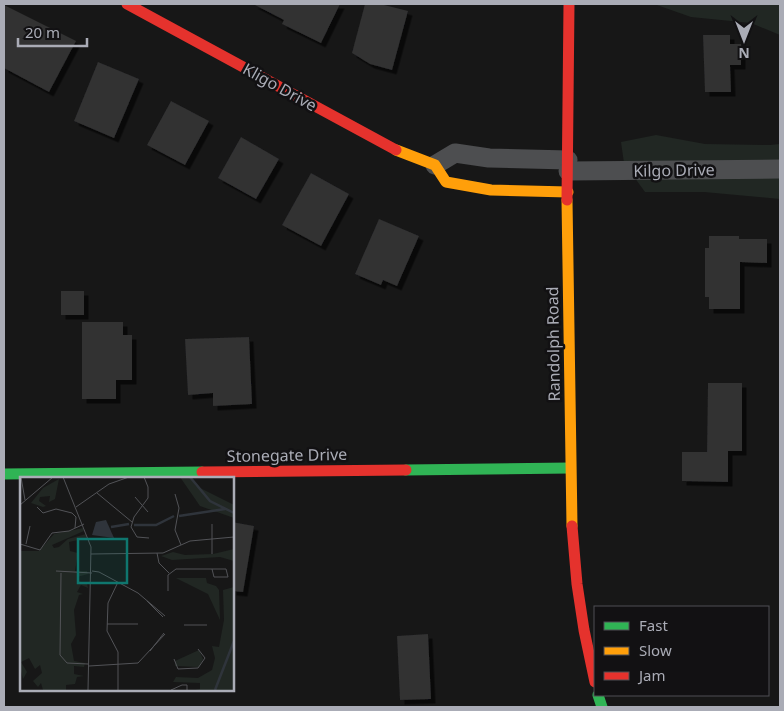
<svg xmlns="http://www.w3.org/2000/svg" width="784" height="711" viewBox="0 0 784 711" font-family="'Noto Sans',sans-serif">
<defs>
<filter id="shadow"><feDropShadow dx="4.5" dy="4.5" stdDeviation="0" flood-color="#0009"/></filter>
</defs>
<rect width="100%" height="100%" fill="#171717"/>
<!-- green -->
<g fill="#212723">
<path d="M654,4H780V35L751,23L691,17Z"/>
<path d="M656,135L705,144L770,145L780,144V199L704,192H645L624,163L621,142Z"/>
</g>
<!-- building -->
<g fill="#303031" filter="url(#shadow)">
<path d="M253,4H340L321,43L282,24L284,20Z"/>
<path d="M365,4H380L408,11L392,70L370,64L352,53Z"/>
<path d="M4,5L76,41L49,92L4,68Z"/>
<path d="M703,35H730V44H741V65H730L731,92H705Z"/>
<path d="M98,62L139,79L114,138L74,121Z"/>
<path d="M171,101L209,121L185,165L147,145Z"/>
<path d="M241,137L279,159L256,199L218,178Z"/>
<path d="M311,173L349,194L321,246L282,225Z"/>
<path d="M379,219L419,236L397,286L383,280L381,285L355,274Z"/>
<path d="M709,236H739V239H767V263L740,262V309H709V297H705V248H709Z"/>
<rect x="61" y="291" width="23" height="24"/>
<path d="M82,322H123V335H132V380H116V399H82Z"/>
<path d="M249,337L252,404L213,406V393L188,395L185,339Z"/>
<path d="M708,383H742V451H728V482L682,481V452H707Z"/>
<path d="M232,522L254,526L243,592L232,591Z"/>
<path d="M428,634L431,699L400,700L397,636Z"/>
</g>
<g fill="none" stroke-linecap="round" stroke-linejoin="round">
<!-- street -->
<g stroke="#4d4e50" stroke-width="19">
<path d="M435,165L455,153L489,158L568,160"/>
<path d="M568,171L780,169"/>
</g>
<!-- fast -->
<g stroke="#30b455" stroke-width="11">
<path d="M406,470L570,468"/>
<path d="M4,474L202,472"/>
<path d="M598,695L602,707"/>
</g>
<!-- slow -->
<g stroke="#ff9f0a" stroke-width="11">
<path d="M396,150L435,165L446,182L491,190L568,192"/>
<path d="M567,200L572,526"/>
</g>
<!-- jam -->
<g stroke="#e5322d" stroke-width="11">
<path d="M127,4L396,150"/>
<path d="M567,200L569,4"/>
<path d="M202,472L406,470"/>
<path d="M572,526L577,584L584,630L595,682"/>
</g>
</g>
<g text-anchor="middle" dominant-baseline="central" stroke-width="5" stroke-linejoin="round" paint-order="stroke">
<!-- street labels -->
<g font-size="16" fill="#aaacb6" stroke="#121113">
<text transform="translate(280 87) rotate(29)">Kligo Drive</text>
<text transform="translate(674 170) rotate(-1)">Kilgo Drive</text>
<text transform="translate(553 344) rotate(-91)">Randolph Road</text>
<text transform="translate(287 455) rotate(-1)">Stonegate Drive</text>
</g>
</g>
<!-- overview -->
<g transform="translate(20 477)">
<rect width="214" height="214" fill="#171717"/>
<path d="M160,0H170L176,9L214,28V41L180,29ZM39,2L35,22L29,25L30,19L20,20L19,24L26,29L23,30L11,26L23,11ZM63,51L64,54L32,68L34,71L39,70L48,62L66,57L67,61L49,65L50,74L58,76L55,94H67L68,97L57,100V104L67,106L68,111L61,108L57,115L63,117L59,118L54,133L56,158L51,167L54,184L65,186L64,190L54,189V197L64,199L57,200L55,207L46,208V213H23L21,206L18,210L13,204L22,196L20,188L15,192L9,181L1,185L7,195L3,202L0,190V74H19L34,57ZM214,72V84L200,80L152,83L141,79L153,75L165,78L193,77ZM156,101H186L187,106L196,109L199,113L200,143L188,117ZM214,110V213H175L180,212V206L153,205L156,200L178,201L192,193L195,181L192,169L199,170L204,143L203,113ZM179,173L183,182L179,190L155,189V184Z" fill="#212723"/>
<path d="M86,43L94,61L72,58L76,45Z" fill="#2f343b"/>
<path fill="none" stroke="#2f343b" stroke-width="2.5" d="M170,0L190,24L214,36M159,39L205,32M114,48H136L154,39M91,50L109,47M195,213L214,164"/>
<path fill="none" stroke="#525357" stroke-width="1" d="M1,0L5,23M43,0L71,70L68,213M124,0L128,10V21L114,40L111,50L117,60L129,61M77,16L112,45M155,17L159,31L155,53L161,68M115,20L128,35M0,28L33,0M17,30L23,36L36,32L52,36L56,40L55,51M56,30L89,7L109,0M0,67L20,73L32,56L49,54L64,47M6,67L10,49M137,76L139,86L149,96M71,77L143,76L170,64L214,60M192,77V47M36,94L72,96M72,94L79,95L118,116L145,139M41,96L40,178L47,186L68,187M148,114V98L156,92H206L208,100H194L192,92M127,124L143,140M87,147H118M164,148H187M130,174L144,156M154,182L158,192L178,191L185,181L178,172M69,189L118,186L145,157M98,213V175L87,154L88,126L98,105M151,213L162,208H167V213"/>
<path fill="#0f766e" fill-opacity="0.15" stroke="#0f766e" stroke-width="2.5" d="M58,62H107V106H58Z"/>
<rect width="214" height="214" fill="none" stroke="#aaacb6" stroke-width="2.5"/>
</g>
<!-- border -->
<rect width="784" height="711" fill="none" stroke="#aaacb6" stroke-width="10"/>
<!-- legend -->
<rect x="594" y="606" width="175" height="90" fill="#121113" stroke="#4f4f54"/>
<rect x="604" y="622" width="25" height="8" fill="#30b455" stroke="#4f4f54"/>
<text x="639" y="631" font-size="15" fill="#aaacb6">Fast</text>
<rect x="604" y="647" width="25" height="8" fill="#ff9f0a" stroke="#4f4f54"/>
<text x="639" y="656" font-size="15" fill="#aaacb6">Slow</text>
<rect x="604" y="672" width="25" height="8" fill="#e5322d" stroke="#4f4f54"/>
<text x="639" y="681" font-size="15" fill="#aaacb6">Jam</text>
<!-- north arrow -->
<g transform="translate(744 40) rotate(180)" stroke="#121113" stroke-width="4" paint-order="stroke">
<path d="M0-4L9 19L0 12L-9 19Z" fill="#aaacb6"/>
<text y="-8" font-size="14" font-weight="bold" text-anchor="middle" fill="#aaacb6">N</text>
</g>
<!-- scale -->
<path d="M18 38v8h69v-8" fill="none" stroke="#aaacb6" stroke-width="2.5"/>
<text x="25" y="38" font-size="15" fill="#aaacb6" stroke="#121113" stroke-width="4" paint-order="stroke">20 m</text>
</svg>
